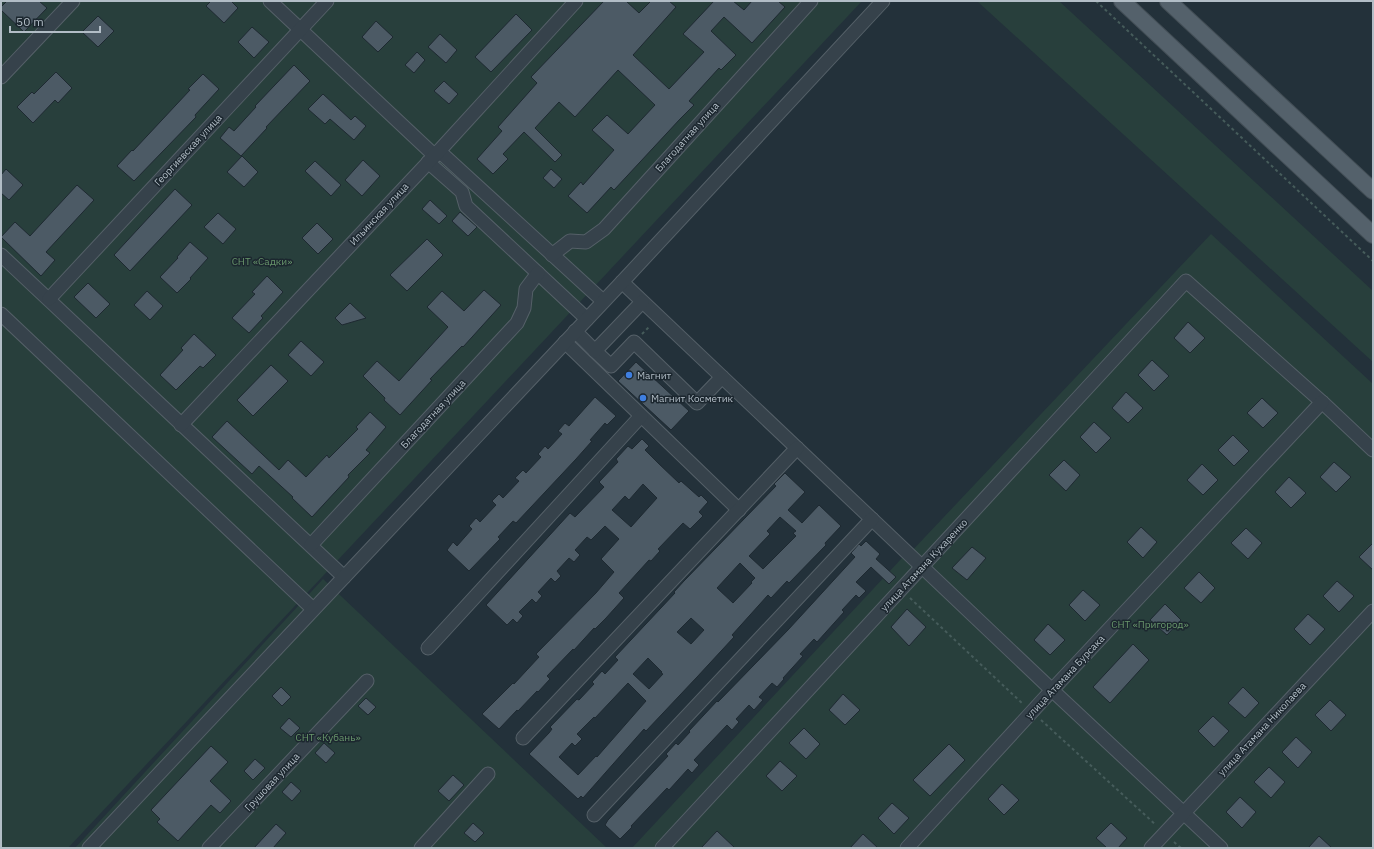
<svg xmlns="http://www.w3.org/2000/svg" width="1374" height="849" viewBox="0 0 1374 849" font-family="'IBM Plex Sans',sans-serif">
<rect width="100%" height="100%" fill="#23313a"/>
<!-- green -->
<g fill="#283f3c">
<path d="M1,1H862L68,848H1Z"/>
<path d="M977,1H1059L1373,291V362Z"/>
<path d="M1211,234L1373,384V848H632L902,558L909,554Z"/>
<path d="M323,579L607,848H75Z"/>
</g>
<!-- building -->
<g fill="#4c5a65" stroke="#1e2931" fill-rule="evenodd">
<path d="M7,1H39L47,8L24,32L1,10V7Z"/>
<path d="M211,1H231L238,8L224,23L206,6Z"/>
<path d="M604,1H626L639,13L651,1H669L676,7L633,55L669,89L704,52L683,34L714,1H733L744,10L752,1H778L785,7L752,43L724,17L711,31L736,55L721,70L719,68L689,101L694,105L680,119L614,190L611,187L587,213L568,196L581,182L583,185L614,150L592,130L607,115L628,134L655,105L618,70L575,117L559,102L535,128L562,155L555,162L524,132L503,154L508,159L493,174L477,159L502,131L498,127L537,83L531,77Z"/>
<path d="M516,14L532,30L491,72L475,57Z"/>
<path d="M98,16L114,31L98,47L82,32Z"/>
<path d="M376,21L393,37L378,52L362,37Z"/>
<path d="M252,27L269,42L254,58L238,42Z"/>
<path d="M440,34L457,50L446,63L428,47Z"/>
<path d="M417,52L425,60L414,73L405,65Z"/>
<path d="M294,65L310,81L266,127L267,128L241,156L220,138L229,127L234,131L256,107L255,106Z"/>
<path d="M56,72L72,88L58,103L55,100L33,123L17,107L32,92L34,94Z"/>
<path d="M203,74L219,89L195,115L196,117L134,181L117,166L132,150L133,151L190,90L188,89Z"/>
<path d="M444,81L458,94L449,104L434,91Z"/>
<path d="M323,94L351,120L355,116L366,126L354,140L330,119L325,124L308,109Z"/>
<path d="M242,156L258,172L244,187L227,172Z"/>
<path d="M363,160L380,176L362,196L345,180Z"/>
<path d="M315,161L341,185L331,196L305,171Z"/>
<path d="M6,169L23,185L9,200L1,193V175Z"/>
<path d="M551,169L562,179L554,188L543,178Z"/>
<path d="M77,185L94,200L46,252L55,260L41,276L1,237L15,222L30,236Z"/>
<path d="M175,189L192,205L130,271L114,255Z"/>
<path d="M430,200L447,216L439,224L422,209Z"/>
<path d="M460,212L477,227L468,236L452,221Z"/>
<path d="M218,213L236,229L223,244L204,227Z"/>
<path d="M317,223L333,239L318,254L302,238Z"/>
<path d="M427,239L443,255L407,291L390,275Z"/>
<path d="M190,242L208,258L190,278L191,279L177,293L160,277L178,258L177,257Z"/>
<path d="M267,276L283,292L261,316L263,318L249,333L232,318L255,294L252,292Z"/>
<path d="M88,283L110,304L96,318L74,297Z"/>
<path d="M484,290L501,305L463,347L462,346L430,379L432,380L400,415L384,400L385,398L363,376L377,361L399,381L448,327L427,307L442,291L464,311Z"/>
<path d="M147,291L163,306L150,320L134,305Z"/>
<path d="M350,303L366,318L342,325L335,318Z"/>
<path d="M1188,322L1205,338L1190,353L1174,338Z"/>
<path d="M194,334L216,355L203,368L200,366L176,390L160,375L183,350L181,348Z"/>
<path d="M301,341L324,362L311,376L288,355Z"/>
<path d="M1152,360L1169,376L1154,391L1138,375Z"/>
<path d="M636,362L689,411L671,430L618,381Z"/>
<path d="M271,365L288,381L253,416L237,400Z"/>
<path d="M1126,392L1143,408L1128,423L1112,408Z"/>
<path d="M595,397L616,416L607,425L605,423L590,440L592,441L576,459L516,523L513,521L498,537L500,539L469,571L447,550L453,542L457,546L472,529L469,526L476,518L480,522L496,505L492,501L499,494L503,498L519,481L515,478L523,470L526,473L541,457L538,454L545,446L548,449L562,434L558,431L565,423L569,426Z"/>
<path d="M1262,398L1278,413L1263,428L1247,413Z"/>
<path d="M370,412L386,427L366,450L370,453L348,475L349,477L312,517L292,498L293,497L259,466L252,474L212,437L227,421L279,470L288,460L306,477L327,455L329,458L358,429L356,427Z"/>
<path d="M1094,422L1111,438L1096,453L1080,437Z"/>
<path d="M1233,435L1249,451L1234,466L1218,450Z"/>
<path d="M642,439L649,446L645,450L658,463L679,483L681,481L699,497L701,495L708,502L699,512L703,516L690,529L683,523L658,549L660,551L651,561L649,560L619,593L624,598L606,618L595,629L594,628L574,650L573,649L547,676L550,679L538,692L537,691L518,711L517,710L499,729L482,714L513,683L514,684L539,657L536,654L596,593L614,572L601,559L619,539L605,526L591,540L587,537L575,550L580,555L574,562L569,558L557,571L561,576L555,582L551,578L538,592L542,596L536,603L532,599L519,612L523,616L517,623L513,619L507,625L486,605L570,513L575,517L604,487L599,482L618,462L616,459L628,446L632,449ZM643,484L657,498L631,527L612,510L625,496L629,500Z"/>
<path d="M1064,460L1080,475L1066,491L1049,475Z"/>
<path d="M1334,462L1351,477L1336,492L1320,477Z"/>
<path d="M1202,464L1218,480L1203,495L1187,480Z"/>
<path d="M785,473L805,492L788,510L802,523L819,505L841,526L825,543L826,545L789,583L787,581L771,598L768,595L732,635L734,637L697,677L646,731L644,729L583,798L581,796L578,799L529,754L549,733L552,729L550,727L577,699L579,700L594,684L592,682L602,671L605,674L618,660L615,657L675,593L674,592L684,581L776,486L774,484ZM780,517L796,531L793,533L796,536L763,569L749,556L770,534L767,531ZM740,563L755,578L751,582L752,583L733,603L717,588ZM691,618L704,630L691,644L677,632ZM648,658L662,672L661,673L663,674L649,689L633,674ZM628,683L646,701L597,757L596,756L578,775L559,757L572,743L575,746L582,739L577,734L594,717L595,718Z"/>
<path d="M1289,477L1306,493L1291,508L1275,492Z"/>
<path d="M1141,527L1157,542L1143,558L1127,542Z"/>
<path d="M1246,528L1262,543L1248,559L1231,543Z"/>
<path d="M866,541L880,554L876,559L896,577L889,584L871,567L856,582L866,591L859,598L856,595L842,610L844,612L817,642L814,639L800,654L803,656L783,678L784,679L777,687L772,683L759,697L763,700L754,710L749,705L736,719L739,722L732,730L727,725L694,760L699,765L692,773L688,769L669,790L667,788L631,826L632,827L620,839L605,825L608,820L668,756L666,754L676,743L678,745L690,732L689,731L717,701L718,702L788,630L855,557L851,553L859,544L861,546Z"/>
<path d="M1373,543V570L1359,557Z"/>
<path d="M972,547L986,558L967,580L952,568Z"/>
<path d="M1199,572L1215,588L1201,603L1184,588Z"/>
<path d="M1337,581L1354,596L1339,612L1323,596Z"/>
<path d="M1083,590L1100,605L1085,621L1069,605Z"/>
<path d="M1165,604L1181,620L1167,635L1150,620Z"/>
<path d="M907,609L926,627L909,646L891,627Z"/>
<path d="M1308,614L1325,629L1310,645L1294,629Z"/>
<path d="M1048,624L1065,640L1050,655L1034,640Z"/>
<path d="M1133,644L1149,660L1110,703L1093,687Z"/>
<path d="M281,687L291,697L282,706L272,696Z"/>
<path d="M1243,687L1259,703L1245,718L1228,703Z"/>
<path d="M843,694L860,710L845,725L829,710Z"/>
<path d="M366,698L376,707L368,715L358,706Z"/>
<path d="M1330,700L1346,715L1331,731L1315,715Z"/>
<path d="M1213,716L1229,731L1214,747L1198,731Z"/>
<path d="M289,718L300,728L291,737L280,728Z"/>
<path d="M804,728L820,744L806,759L789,743Z"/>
<path d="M1296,737L1312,752L1298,768L1282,752Z"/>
<path d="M324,743L335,753L326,763L315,753Z"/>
<path d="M949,744L965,760L930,796L913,780Z"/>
<path d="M211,746L228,762L210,781L231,801L220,813L211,805L178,841L157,822L160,819L151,810Z"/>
<path d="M255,759L265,768L253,780L244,771Z"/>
<path d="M780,761L797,776L782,791L766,776Z"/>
<path d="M1269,767L1285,782L1271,798L1254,782Z"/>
<path d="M453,775L464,785L449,801L438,791Z"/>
<path d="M291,782L301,791L292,801L282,792Z"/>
<path d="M1002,784L1019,800L1004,815L988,799Z"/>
<path d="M1240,797L1256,812L1242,828L1226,812Z"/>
<path d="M892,803L909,818L894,834L878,818Z"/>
<path d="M473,823L484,833L475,842L464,833Z"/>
<path d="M1111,823L1127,838L1118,848H1107L1096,838Z"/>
<path d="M276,824L286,833L273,848H254Z"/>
<path d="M717,831L735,848H701Z"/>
<path d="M863,834L878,848H850Z"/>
<path d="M1319,836L1332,848H1308Z"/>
</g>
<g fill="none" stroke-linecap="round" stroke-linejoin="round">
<!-- minor casing -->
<g stroke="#556068" stroke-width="15">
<g id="minor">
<path d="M270,1L435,156"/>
<path d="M1,77L73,1"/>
<path d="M439,151L603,301"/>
<path d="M428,162L462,192L466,206L587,319"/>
<path d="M1,255L344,577"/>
<path d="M552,255L570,241L586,242L604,229L811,1"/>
<path d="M622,282L1052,690L1221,848"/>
<path d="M49,299L327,1"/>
<path d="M642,302L595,351L611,366L634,342L697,403L722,377"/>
<path d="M1,314L313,609"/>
<path d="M575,331L595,351"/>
<path d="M565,342L739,510"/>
<path d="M181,425L439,151L576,1"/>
<path d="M311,545L517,323L524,308L526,289L538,273"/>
<path d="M428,648L641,416"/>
<path d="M523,738L797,448"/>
<path d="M594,815L872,519"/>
<path d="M89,848L622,282L883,1"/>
<path d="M209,848L367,681"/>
<path d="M421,848L488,774"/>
<path d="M662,848L1186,281L1322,402L1373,450"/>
<path d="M907,848L1052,690L1322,402"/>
<path d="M1151,848L1373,611"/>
</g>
</g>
<!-- major casing -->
<g stroke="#434e56" stroke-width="18">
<g id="major">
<path d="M1122,1L1373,235"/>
<path d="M1168,1L1373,191"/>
</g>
</g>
<!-- path -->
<g stroke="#465c5b" stroke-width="2" stroke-dasharray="3 3" stroke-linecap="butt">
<path d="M1096,1L1373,261"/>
<path d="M642,334L650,326"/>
<path d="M910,598L1023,704"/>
<path d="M1041,720L1156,825"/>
<path d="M1174,842L1181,848"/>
</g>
<!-- minor -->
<use href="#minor" stroke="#36424b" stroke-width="13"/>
<!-- major -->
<use href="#major" stroke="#54616b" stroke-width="16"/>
</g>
<!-- markers -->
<g fill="#3f7fe0" stroke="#1c272f" stroke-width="1.5">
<circle cx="629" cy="375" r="4"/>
<circle cx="643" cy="398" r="4"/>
</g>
<g text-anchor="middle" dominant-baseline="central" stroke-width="3" stroke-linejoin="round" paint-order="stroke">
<!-- street labels -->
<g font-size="10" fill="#b2bdc6" stroke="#1c272f">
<text transform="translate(687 137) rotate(-48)">Благодатная улица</text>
<text transform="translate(188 150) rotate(-47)">Георгиевская улица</text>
<text transform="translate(379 214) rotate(-47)">Ильинская улица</text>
<text transform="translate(433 414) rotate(-47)">Благодатная улица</text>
<text transform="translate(924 565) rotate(-47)">улица Атамана Кухаренко</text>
<text transform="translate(1065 677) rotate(-47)">улица Атамана Бурсака</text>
<text transform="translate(1262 729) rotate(-47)">улица Атамана Николаева</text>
<text transform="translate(272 782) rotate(-47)">Грушовая улица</text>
</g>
<!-- park labels -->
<g font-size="10" fill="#69976c" stroke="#1c272f">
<text x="262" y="261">СНТ «Садки»</text>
<text x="1150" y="624">СНТ «Пригород»</text>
<text x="328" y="737">СНТ «Кубань»</text>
</g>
<!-- poi labels -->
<g font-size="10" fill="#b2bdc6" stroke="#1c272f" text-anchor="start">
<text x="637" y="375">Магнит</text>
<text x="651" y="398">Магнит Косметик</text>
</g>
</g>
<!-- border -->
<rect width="1374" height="849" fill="none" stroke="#b2bdc6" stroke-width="4"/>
<!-- scale -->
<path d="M10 26v6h90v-6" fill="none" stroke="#b2bdc6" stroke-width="2"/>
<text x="16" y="26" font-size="12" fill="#b2bdc6" stroke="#1c272f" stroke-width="3" paint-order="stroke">50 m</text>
</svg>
